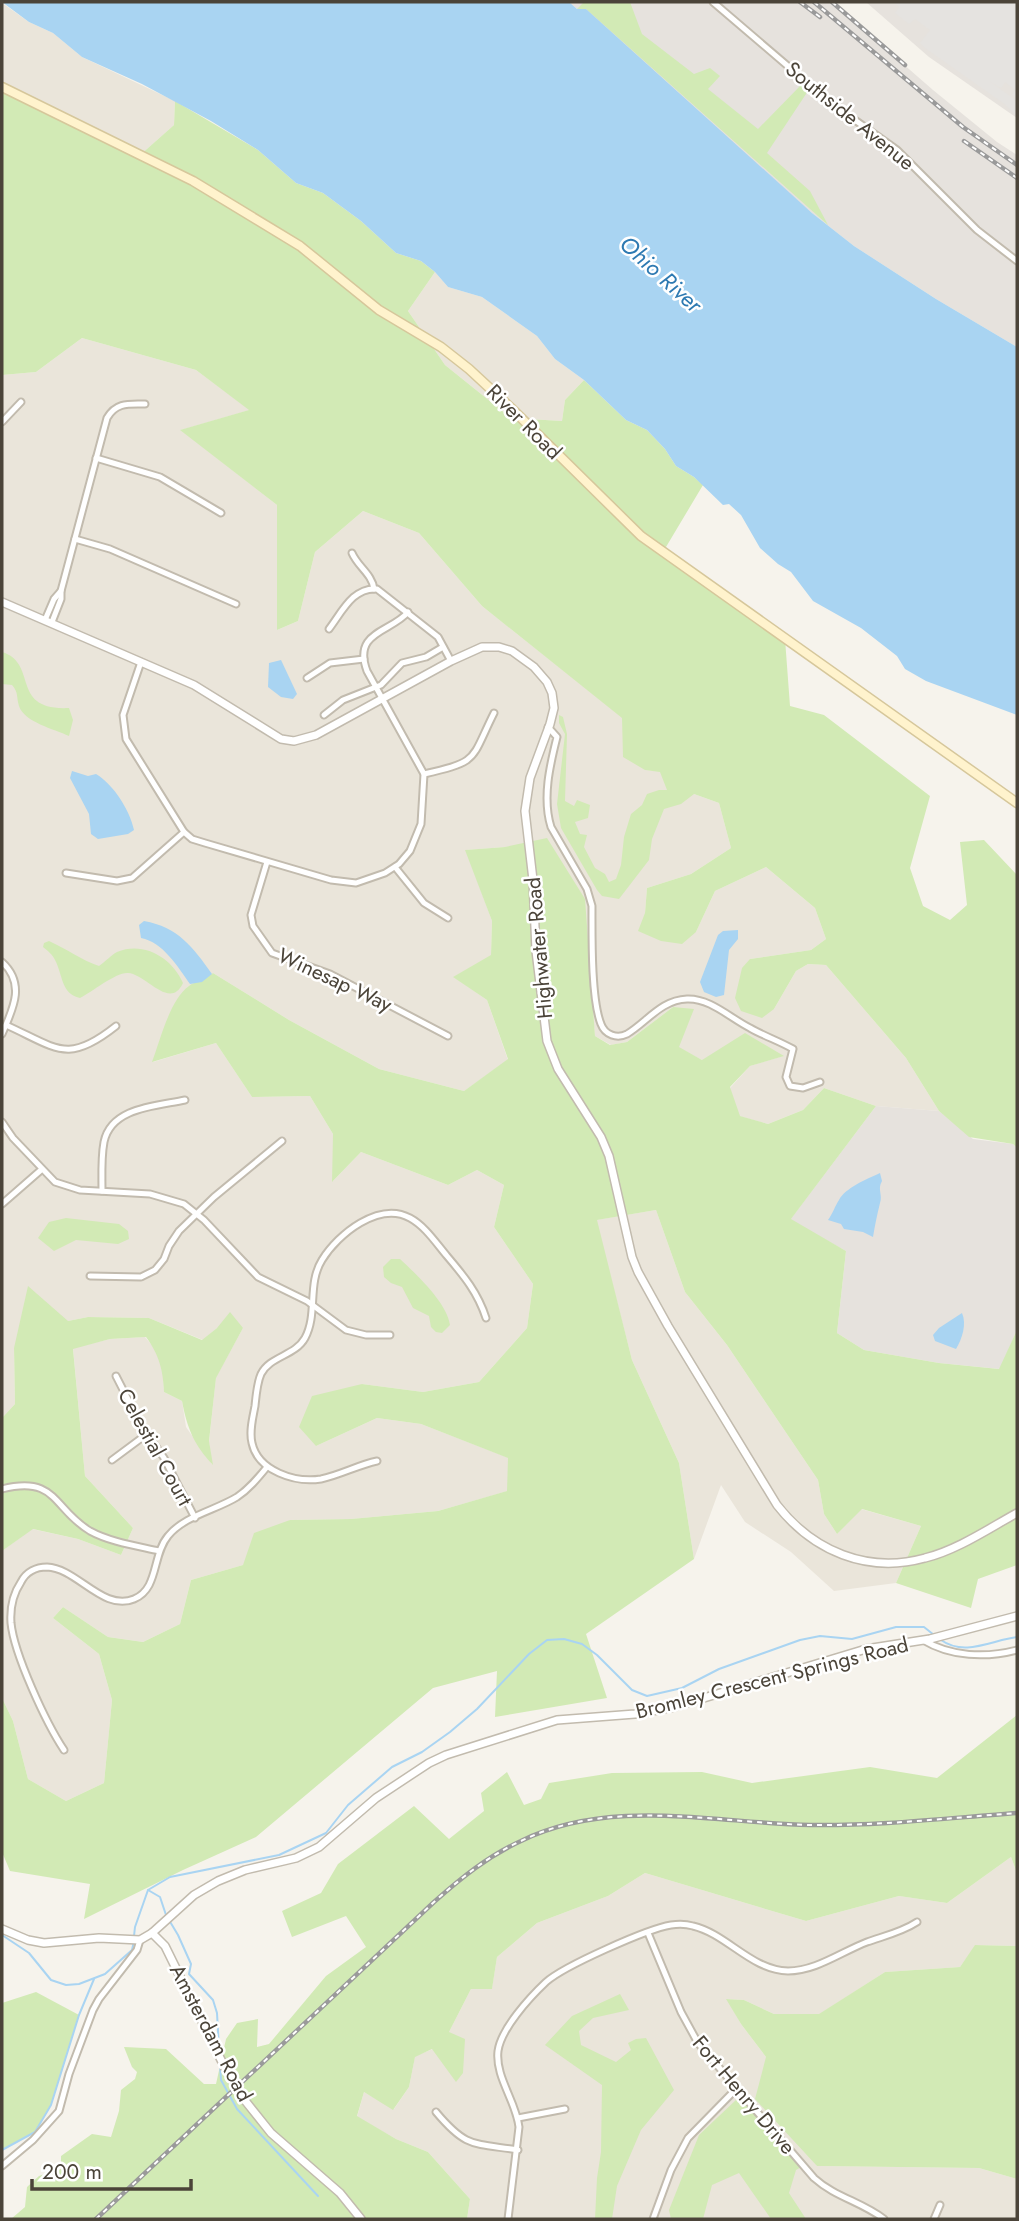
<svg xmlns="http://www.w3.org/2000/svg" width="1019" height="2221" viewBox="0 0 1019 2221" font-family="Jost,sans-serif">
<rect width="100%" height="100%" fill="#f6f3ec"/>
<!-- residential -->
<g fill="#eae5da">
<path d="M2,3L29,22L53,33L82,57L175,101L174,125L139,156L2,87Z"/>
<path d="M435,272L448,287L482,297L537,336L555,359L584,380L565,400L562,421L511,418L445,365L408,311Z"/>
<path d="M82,338L196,370L250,410L181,430L277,505V630L298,621L315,552L363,511L419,533L482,606L623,718L645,770L660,771L694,794L719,803L731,848L691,874L647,888L645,913L696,932L715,891L766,867L815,908L826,939L811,950L750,959L774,1009L796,971L808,964L826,965L906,1058L939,1111L876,1106L824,1088L803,1110L768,1124L739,1116L730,1088L750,1066L783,1056L702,1060L679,1048L673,1007L627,1042L611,1045L595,1036L590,984L505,847L466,850L492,921L491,956L454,977L487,1000L508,1060L464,1091L379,1069L289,1020L213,973L153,1062L216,1043L252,1097L310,1096L333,1134V1181L361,1152L448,1185L477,1170L504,1185L494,1227L533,1284L527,1328L479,1382L423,1392L362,1384L316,1446L377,1418L421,1424L509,1458L508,1491L438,1511L351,1519L290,1520L243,1565L191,1580L180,1624L143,1642L108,1637L63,1607L53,1618L99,1654L112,1700L104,1783L66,1801L28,1779L13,1721L2,1698V1551L32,1529L78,1539L121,1555L133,1528L85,1476L73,1348L110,1339L145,1337L156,1350L163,1369L164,1392L182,1401L186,1427L212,1464L209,1442L216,1377L243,1328H217L203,1340L149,1318L88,1317L68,1321L14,1348L15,1404L2,1418V375L36,372Z"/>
<path d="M656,1210L685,1292L727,1345L818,1480L824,1514L837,1534L861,1509L921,1526L896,1583L834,1591L791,1552L745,1522L721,1485L694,1559L679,1463L632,1360L596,1220Z"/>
<path d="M1011,1857L1017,1873V1946L976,1945L960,1967L885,1972L820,2014H774L744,2000L727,1999L741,2024L766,2057L817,2166L979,2168L1017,2179V2219H467L470,2199L428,2152L396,2139L357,2117L364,2092L394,2109L409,2087L415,2056L433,2049L456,2081L449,2032L471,1989L492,1988L497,1957L537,1923L608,1896L645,1873L806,1921L899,1896L947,1903Z"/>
</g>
<!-- industrial -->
<g fill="#e6e2dd">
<path d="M569,2H832L933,90L997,142L1017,155V347L936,299L854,246L812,213Z"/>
<path d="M866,2H1017V118L929,57Z"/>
<path d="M876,1106L939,1111L973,1139L1013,1144L1017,1148V1330L1000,1369L939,1363L864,1350L837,1333L846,1251L790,1220Z"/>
</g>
<!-- green -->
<g fill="#d2eab5">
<path d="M584,2H630L642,34L694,74L710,68L720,76L708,89L758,129L801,85L808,91L767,153L810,191L828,225L586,9H577Z"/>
<path d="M2,87L139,156L174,125L175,101L258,150L296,183L323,193L361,221L396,253L421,261L435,272L408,311L445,365L511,418L562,421L565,400L584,380L626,420L647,430L665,449L676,466L694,477L703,485L663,552L785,639L790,706L824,715L930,796L910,868L923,906L950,920L967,905L960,842L984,840L1017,875V1148L1013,1144L969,1137L939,1111L906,1058L826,965L808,964L796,971L774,1009L762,1018L741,1011L735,998L742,968L750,959L811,950L826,939L815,908L766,867L715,891L696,932L682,944L661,941L638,931L645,913L647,888L691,874L731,848L719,803L694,794L681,804L664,809L652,839L649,860L619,899L602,896L597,890L561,828L557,804L565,734L559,723V715L563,717L567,734L565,801L574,806L577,800L590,805L588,818L575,822L580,834L587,835L584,847L595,868L605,874L609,882L616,879L621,865L624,837L631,814L642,805L647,794L659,790H667L660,772L645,770L623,757L622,718L482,606L419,533L363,511L315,552L298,621L277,630V505L180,430L249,410L196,370L82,338L36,372L2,375Z"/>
<path d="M2,652C39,663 9,711 69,708L73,720L69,736C54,729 24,722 19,706C16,697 19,693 12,685L2,684Z"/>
<path d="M547,838L585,899L595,1036L610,1045L627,1042L673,1007L694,1009L679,1047L702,1060L745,1033L784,1056L750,1066L730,1087L740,1116L768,1124L803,1110L824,1088L876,1106L791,1219L846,1251L837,1333L864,1350L939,1363L999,1369L1017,1330V1565L978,1579L971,1608L896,1583L921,1526L862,1509L837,1534L824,1514L818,1480L727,1345L685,1292L656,1210L597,1220L632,1360L679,1463L694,1559L586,1634L607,1698L495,1717L497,1671L433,1688L256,1837L183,1870L84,1919L90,1884L10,1871L2,1852V1698L13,1721L28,1779L66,1801L104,1783L112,1700L99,1654L53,1618L63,1607L108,1637L143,1642L180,1624L191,1580L243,1565L254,1533L290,1520L351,1519L438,1511L507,1491L508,1458L421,1424L377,1418L316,1446L299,1427L312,1396L362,1384L423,1392L479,1382L527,1328L533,1284L494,1227L504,1185L477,1170L448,1185L361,1152L332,1182L333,1134L310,1096L252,1097L216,1043L152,1062C160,1041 170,999 189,986C195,981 203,981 213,973L289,1020L379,1069L464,1091L508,1059L487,1000L453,977L491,955L492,921L465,850L505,847Z"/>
<path d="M49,941C67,949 81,960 99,966C105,962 111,955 117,952C144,941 172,958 183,983C170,1011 146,974 128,973C116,972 92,992 80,998C61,994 63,975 55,960C53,955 48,951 43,947L44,943Z"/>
<path d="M66,1218L119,1224L128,1231L129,1239L118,1244L76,1240L54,1251L38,1238L49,1222Z"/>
<path d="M391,1259H400C417,1275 447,1303 450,1325L442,1333L436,1332L431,1327L429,1316L413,1308L402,1287L391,1283L384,1277L383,1267Z"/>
<path d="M28,1286L68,1321L88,1317L149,1318L202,1340L217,1328L230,1312L243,1328L216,1378L209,1441L213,1465C194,1445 187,1428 182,1401L164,1392C163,1369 159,1355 146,1337L110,1339L73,1349L85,1476L133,1528L121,1555L78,1539L33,1529L2,1551V1418L15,1404L14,1348Z"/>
<path d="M1017,1715V1873L1011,1857L947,1903L899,1896L806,1921L645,1873L608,1896L537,1923L497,1957L492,1989H471L449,2032L465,2039L463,2073L456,2082L432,2049L415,2057L409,2087L393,2110L364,2092L357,2116L396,2139L428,2152L470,2199L467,2219H11L25,2207L27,2187L39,2176L61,2169V2156L92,2134L111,2137L119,2111L121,2090L135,2079L137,2072L132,2067L124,2047L166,2049L204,2084H216L226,2039L237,2023L258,2019L257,2047L269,2044L326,1976L366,1947L346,1916L292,1937L282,1911L321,1893L338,1864L414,1806L449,1839L484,1811L481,1793L507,1772L524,1805L541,1799L549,1783L612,1773L702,1772L752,1783L870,1767L937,1778Z"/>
<path d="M975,1945L1017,1946V2179L979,2168L817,2166L755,2099L766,2057L741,2024L726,1999L744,2000L774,2014H819L885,1972L960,1967Z"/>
<path d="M36,1992L79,2015L51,2105L35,2132L2,2150V2003Z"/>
<path d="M620,1994L629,2010L593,2018L579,2031L581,2045L616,2062L631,2050L628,2043L636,2039L646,2038L674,2090L641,2130L617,2186L612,2219H595L597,2178L601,2152L602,2085L545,2045L572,2016Z"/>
<path d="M746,2098L803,2166L796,2170L789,2193L806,2219H771L739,2173L712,2185L703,2219H671L669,2210L699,2135L737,2099Z"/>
</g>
<!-- parking -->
<path fill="#e5e3e0" d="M894,2H1017V98L1012,95L1015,90L1005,82L1001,88L989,81L1017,101V112L1015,115L1006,105L925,48L920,43L930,30L915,19L909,24L895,13L899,7Z"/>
<!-- water -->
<g fill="#a9d4f2">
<path d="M2,2H569L577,9H586L812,213L854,246L936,299L1017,347V715L926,681L905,669L897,656L861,628L813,601L791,572L778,564L760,548L741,515L729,504L723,505L694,477L676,466L665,449L647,430L626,420L584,380L555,359L537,336L482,297L448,287L435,272L421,261L396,253L361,221L323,193L296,183L258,150L211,121L142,84L82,57L53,33L29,22Z"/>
<path d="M281,660L297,694L293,699L281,697L268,687L269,663Z"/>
<path d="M72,771L88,776L96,774C113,784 130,810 134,830L128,834L98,839L91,834L89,814L70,778Z"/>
<path d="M144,921C178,927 193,947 212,974L202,982L190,984C178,967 163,942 141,938L139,925Z"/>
<path d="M738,930V939L729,950L724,995L716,997L704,992L700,982L718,935L723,931Z"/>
<path d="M880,1173L882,1181C877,1189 883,1195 880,1203C877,1215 875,1225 873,1237L863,1232L844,1229L841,1224L828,1220C833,1213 835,1206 839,1200C845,1188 867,1179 880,1173Z"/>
<path d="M962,1313C967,1324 962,1339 956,1349L935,1341L933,1335L939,1328Z"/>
</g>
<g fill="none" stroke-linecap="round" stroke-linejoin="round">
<!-- stream -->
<g stroke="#a9d4f2" stroke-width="2">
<path d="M941,1640C965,1657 992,1640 1017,1637"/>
<path d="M148,1890L160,1897L166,1915"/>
<path d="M169,1920L178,1935L191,1964L189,1974L213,2000L217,2013L219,2049"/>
<path d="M2,1935L29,1953L51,1980L66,1985L79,1984L105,1974L132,1950L134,1941"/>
<path d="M134,1936L135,1927L148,1890L170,1877L279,1855L326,1833L348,1805L392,1767L422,1752L450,1732L477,1709L529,1654L547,1640L564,1639L582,1644L597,1655L632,1690L647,1696L682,1688L719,1669L800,1640L820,1636L852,1639L896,1627H924L934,1635"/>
<path d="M220,2065L221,2080L237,2109L318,2196"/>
<path d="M2,2150L35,2132L51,2105L79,2015L94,1979"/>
</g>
<!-- minor casing -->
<g stroke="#c2bbae" stroke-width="9">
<g id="minor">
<path d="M713,2L831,103L897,150L977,230L1017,261"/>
<path d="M2,422L21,402"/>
<path d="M96,458L160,477L221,513"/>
<path d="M75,539L110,549L236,604"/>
<path d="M352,553C358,567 372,574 374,589"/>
<path d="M45,620L54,599L61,591"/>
<path d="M52,622L61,599V591L107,418C116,402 129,404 145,404"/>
<path d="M329,629C342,612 353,587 377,589L438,637L451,661"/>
<path d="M141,662L123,715L126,739L184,832L192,839L205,843L331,880L356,883L385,873L399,864L410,851L421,824L424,774L367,671C352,631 392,632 408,612"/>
<path d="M307,678L330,663L364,659"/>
<path d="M324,715L343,700L381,685L402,663L426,657L443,647"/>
<path d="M548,727L557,737C550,765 542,798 551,827L587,889L592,906C592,935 591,999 601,1024C605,1035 617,1039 627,1034C647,1022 661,1000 687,999C710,998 730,1018 750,1028C764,1036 779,1041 793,1049L786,1077L790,1086L803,1088L820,1082"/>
<path d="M424,774C480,761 470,761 494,713"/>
<path d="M267,862L251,915L253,926L272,953L330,974L448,1036"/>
<path d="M395,867L424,903L448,918"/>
<path d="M66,873L117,881L132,878L184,832"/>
<path d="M2,962C26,984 13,1009 2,1034"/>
<path d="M6,1025C57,1048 67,1065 116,1026"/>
<path d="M2,1122L13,1138L55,1182L80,1190L150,1194L184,1204L204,1220L258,1277L307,1301L346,1330L366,1335H390"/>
<path d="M102,1191C102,1175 101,1158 104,1142C111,1107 157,1106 185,1100"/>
<path d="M2,1204L41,1170"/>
<path d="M90,1276L141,1277L155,1270L164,1259L169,1246L179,1231L214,1197L282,1141"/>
<path d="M116,1376L141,1425L164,1458L195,1518"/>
<path d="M112,1460L147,1434"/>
<path d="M377,1461C358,1465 340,1475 321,1479C295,1483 258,1471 252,1443C249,1431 253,1417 255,1406C256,1396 257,1383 261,1374C270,1356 295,1356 305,1338C318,1314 307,1284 322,1260C338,1234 379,1201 410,1218C425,1226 436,1243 447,1256C464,1276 478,1293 486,1318"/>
<path d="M2,1489C57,1475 53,1509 90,1531C110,1542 137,1546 159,1551"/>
<path d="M923,1640C951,1657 986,1658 1017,1650"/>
<path d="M64,1750C46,1723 14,1654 11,1623C10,1609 13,1594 21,1582C26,1572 36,1567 47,1567C77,1568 103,1612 134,1599C159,1589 152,1555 168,1536C184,1516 216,1510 237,1497C249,1489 258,1478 267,1467"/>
<path d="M648,1933L681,2012L698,2043L814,2178C835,2197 862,2202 884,2219"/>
<path d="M436,2112C466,2148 473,2143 518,2150"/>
<path d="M518,2118L565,2109"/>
<path d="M2,2166L33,2140L59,2111L69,2074L93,2010L99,1999L137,1950L140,1940"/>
<path d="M508,2219L519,2127C516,2101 495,2077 498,2051C501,2029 529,1998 546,1982C564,1966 647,1929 671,1925C678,1924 686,1924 693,1926C727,1934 751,1970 788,1971C816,1971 841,1952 867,1942C884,1936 902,1932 917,1922"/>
<path d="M653,2219L671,2170L688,2138L737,2088"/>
<path d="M934,2219L940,2205"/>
</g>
</g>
<!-- tertiary casing -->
<g stroke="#c2bbae" stroke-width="10">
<g id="tertiary">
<path d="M2,602L194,685L281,739L294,741L316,735L451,661L482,647H499L512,651L534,667L547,682L552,693L554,708L550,724L530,778L525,811L533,880L536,951L547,1041L558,1069L601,1137L609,1156L632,1257L638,1272L668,1326L777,1505C813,1551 867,1574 925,1558C957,1550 988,1529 1017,1513"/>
<path d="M2,1929L28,1940L44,1943L99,1938L140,1940L152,1933L194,1895L218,1881L245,1870L296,1858L319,1847L376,1798L429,1763L446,1755L557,1720L635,1714L674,1707L866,1649L930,1639L1017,1616"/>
<path d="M152,1933L165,1946L225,2068L243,2098L271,2133L340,2193L361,2219"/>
</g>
</g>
<!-- secondary casing -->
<g stroke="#d6c79b" stroke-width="11">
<path id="secondary" d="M2,87L193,181L300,246L379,310L441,347L469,369L511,408L641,536L1017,803"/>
</g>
<!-- minor -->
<use href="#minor" stroke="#fff" stroke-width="5"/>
<!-- tertiary -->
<use href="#tertiary" stroke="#fff" stroke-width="7"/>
<!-- secondary -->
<use href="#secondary" stroke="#fff3cd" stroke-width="8"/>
<!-- rail casing -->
<g stroke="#9a9a9a" stroke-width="4.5">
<g id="rail">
<path d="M800,2L820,17"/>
<path d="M814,2L963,127L1017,165"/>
<path d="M832,2L905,65"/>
<path d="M964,141L1017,178"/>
<path d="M96,2219L434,1902C461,1878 488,1856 521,1841C611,1797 714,1823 810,1825C879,1826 948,1818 1017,1813"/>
</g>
</g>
<!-- rail -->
<use href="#rail" stroke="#fff" stroke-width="2" stroke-dasharray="5" stroke-linecap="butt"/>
</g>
<g text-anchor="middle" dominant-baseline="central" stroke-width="5" stroke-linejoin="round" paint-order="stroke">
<!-- street labels -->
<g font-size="21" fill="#4b4439" stroke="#fff">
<text transform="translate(850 116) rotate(39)">Southside Avenue</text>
<text transform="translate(524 422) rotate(45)">River Road</text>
<text transform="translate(539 948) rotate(-95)">Highwater Road</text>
<text transform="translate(335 980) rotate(25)">Winesap Way</text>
<text transform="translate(155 1447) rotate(61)">Celestial Court</text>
<text transform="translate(772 1678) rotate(-14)">Bromley Crescent Springs Road</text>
<text transform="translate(211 2033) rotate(62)">Amsterdam Road</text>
<text transform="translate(744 2095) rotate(50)">Fort Henry Drive</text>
</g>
<!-- water labels -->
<g font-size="23" font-style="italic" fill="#2e7ab2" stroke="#fff">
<text transform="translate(661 274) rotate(42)">Ohio River</text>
</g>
</g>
<!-- border -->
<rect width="1019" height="2221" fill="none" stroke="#4b4439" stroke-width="7"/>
<!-- scale -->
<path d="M32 2179v10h159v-10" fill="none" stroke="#4b4439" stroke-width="3.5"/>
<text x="42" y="2179" font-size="21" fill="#4b4439" stroke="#ffffff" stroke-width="5" paint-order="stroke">200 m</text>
</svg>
